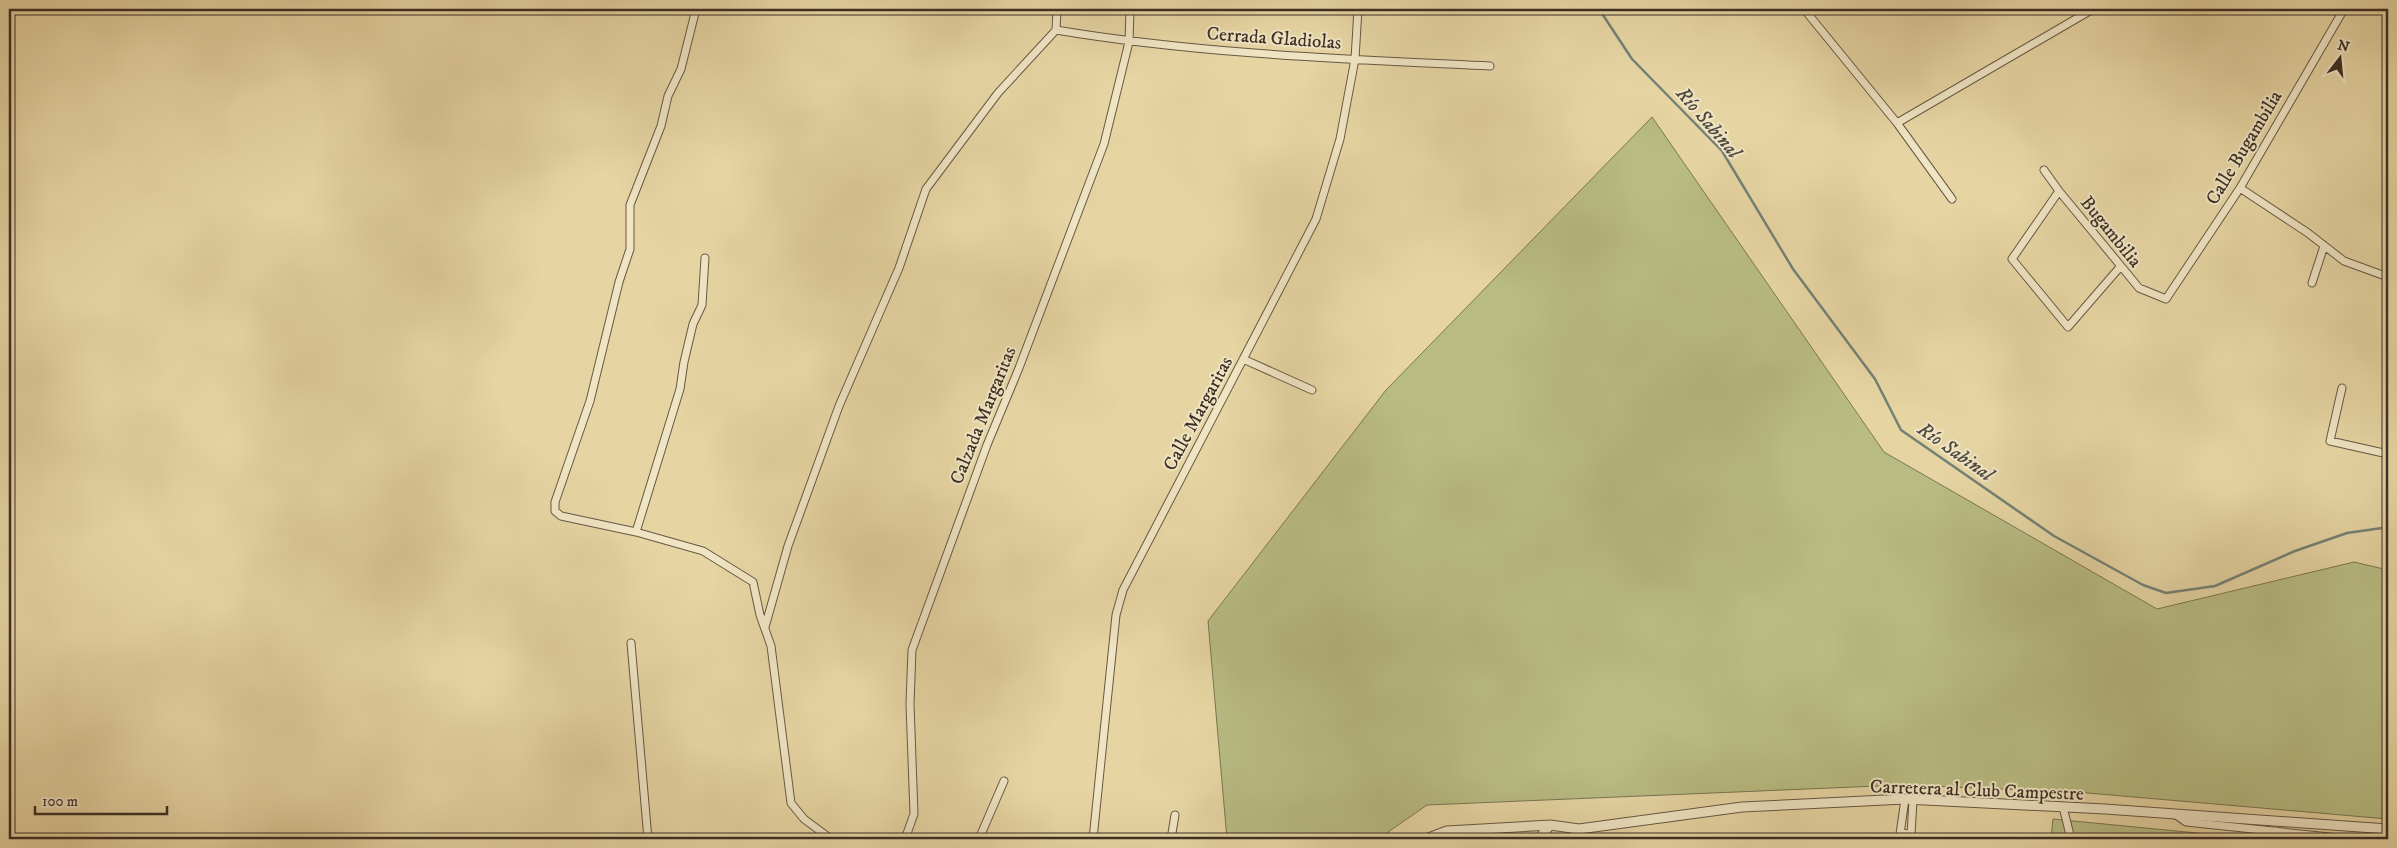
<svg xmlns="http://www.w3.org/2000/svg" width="2397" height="848" font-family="'IM FELL DW Pica',serif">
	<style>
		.green { fill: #b8bc83; stroke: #7a7654 }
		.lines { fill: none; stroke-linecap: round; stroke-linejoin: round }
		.stream { stroke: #738177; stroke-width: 2.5 }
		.minor-casing { stroke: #675844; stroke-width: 9 }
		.tertiary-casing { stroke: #675844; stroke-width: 11 }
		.minor { stroke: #efe4c3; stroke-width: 7 }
		.tertiary { stroke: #efe4c3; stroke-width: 9 }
		.labels { text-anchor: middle; stroke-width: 4; stroke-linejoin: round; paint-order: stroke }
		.street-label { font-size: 19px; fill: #3d2f25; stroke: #efe4c3 }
		.water-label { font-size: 20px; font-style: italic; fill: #4f4a40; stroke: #efe4c3 }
	</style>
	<rect width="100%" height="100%" fill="#e6d5a3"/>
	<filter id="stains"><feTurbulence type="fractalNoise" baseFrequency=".004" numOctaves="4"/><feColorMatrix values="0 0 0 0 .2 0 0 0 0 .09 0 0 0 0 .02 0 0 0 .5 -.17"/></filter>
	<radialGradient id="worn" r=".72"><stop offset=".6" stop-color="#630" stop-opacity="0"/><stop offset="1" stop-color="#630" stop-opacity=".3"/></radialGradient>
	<path class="green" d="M 1652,117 L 1884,452 L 2157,609 L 2354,562 L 2388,570 L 2388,819 L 2076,792 L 1902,785 L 1427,805 L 1378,839 L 1227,839 L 1208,621 L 1386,390 Z
		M 2053,819 L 2238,837 L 2238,839 L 2051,839 Z"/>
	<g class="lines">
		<path class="stream" d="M 1599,9 L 1632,59 L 1722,151 L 1793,269 L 1875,379 L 1901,430 L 2054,536 L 2143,585 L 2166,593 L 2215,586 L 2295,551 L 2347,533 L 2382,528 L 2388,530"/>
		<g class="minor-casing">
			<path id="minor" d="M 696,9 L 681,69 L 668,96 L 661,126 L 630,205 L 630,249 L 619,282 L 590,401 L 555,502 L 555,511 L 561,516 L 636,532 L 703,551 L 753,582 L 760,615 L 771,646 L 791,803 L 804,819 L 831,839
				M 1804,9 L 1897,123 L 1952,199
				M 1056,30 C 1199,54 1345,59 1490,66
				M 1897,123 L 2093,9
				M 2044,170 L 2059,191 L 2139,288 L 2166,299 L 2240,188 L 2344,9
				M 2240,188 L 2308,233 L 2344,261 L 2388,277
				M 2059,191 L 2012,259 L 2068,327 L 2120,267
				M 2312,283 L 2324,246
				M 1243,359 L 1312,390
				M 2342,388 L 2330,441 L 2388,454
				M 636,532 L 680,389 L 684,362 L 693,324 L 702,305 L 705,258
				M 765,627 L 788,546 L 839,406 L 899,268 L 926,189 L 998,93 L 1056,30 L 1057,9
				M 631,643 L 648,839
				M 2063,807 L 2071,839
				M 2176,815 L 2186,822 L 2349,839
				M 1900,834 L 1905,799
				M 1911,835 L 1913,800
				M 905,839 L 914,814 L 910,704 L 912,650 L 987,445 L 1019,368 L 1104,144 L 1129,42 L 1130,9
				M 979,839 L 1004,781
				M 1093,839 L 1116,615 L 1123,590 L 1316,219 L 1340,139 L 1355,59 L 1358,9
				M 1171,839 L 1175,815
				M 1895,839 L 1904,833 L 1911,835 L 1915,839
				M 2275,839 L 2276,831"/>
		</g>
		<g class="tertiary-casing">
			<path id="tertiary" d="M 1426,839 L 1447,831 L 1550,825 L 1579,829 L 1742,807 L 1905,799 L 2105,809 L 2388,829
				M 1542,839 L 1542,835 L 1550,825
				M 1573,839 L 1579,829"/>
		</g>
		<use href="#minor" class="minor"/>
		<use href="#tertiary" class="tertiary"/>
	</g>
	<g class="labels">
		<g class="street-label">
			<text transform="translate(1274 37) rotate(4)" y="7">Cerrada Gladiolas</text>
			<text transform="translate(2243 147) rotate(-59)" y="7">Calle Bugambilia</text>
			<text transform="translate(2112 231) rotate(51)" y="7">Bugambilia</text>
			<text transform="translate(1197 413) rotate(-62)" y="7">Calle Margaritas</text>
			<text transform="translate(982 415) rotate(-68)" y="7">Calzada Margaritas</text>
			<text transform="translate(1977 789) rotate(2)" y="7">Carretera al Club Campestre</text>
		</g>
		<g class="water-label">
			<text transform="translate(1709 122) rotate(49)" y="7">Río Sabinal</text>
			<text transform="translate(1956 451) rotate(35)" y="7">Río Sabinal</text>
		</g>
	</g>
	<rect width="2397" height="848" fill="none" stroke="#e6d5a3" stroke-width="30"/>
	<rect x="10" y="10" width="2377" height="828" fill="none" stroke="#3d2f25" stroke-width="2.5"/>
	<rect x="15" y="15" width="2367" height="818" fill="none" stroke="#3d2f25"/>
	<g transform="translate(2340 58) rotate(16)" stroke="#efe4c3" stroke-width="4" paint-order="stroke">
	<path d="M0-4L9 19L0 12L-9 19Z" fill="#3d2f25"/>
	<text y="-8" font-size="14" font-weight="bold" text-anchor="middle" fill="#3d2f25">N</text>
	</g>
	<path d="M35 806v8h132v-8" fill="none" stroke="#3d2f25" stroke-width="2.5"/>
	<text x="42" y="806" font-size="15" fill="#3d2f25" stroke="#efe4c3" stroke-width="4" paint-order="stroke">100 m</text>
	<rect width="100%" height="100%" filter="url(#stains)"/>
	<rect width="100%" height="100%" fill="url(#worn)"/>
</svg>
